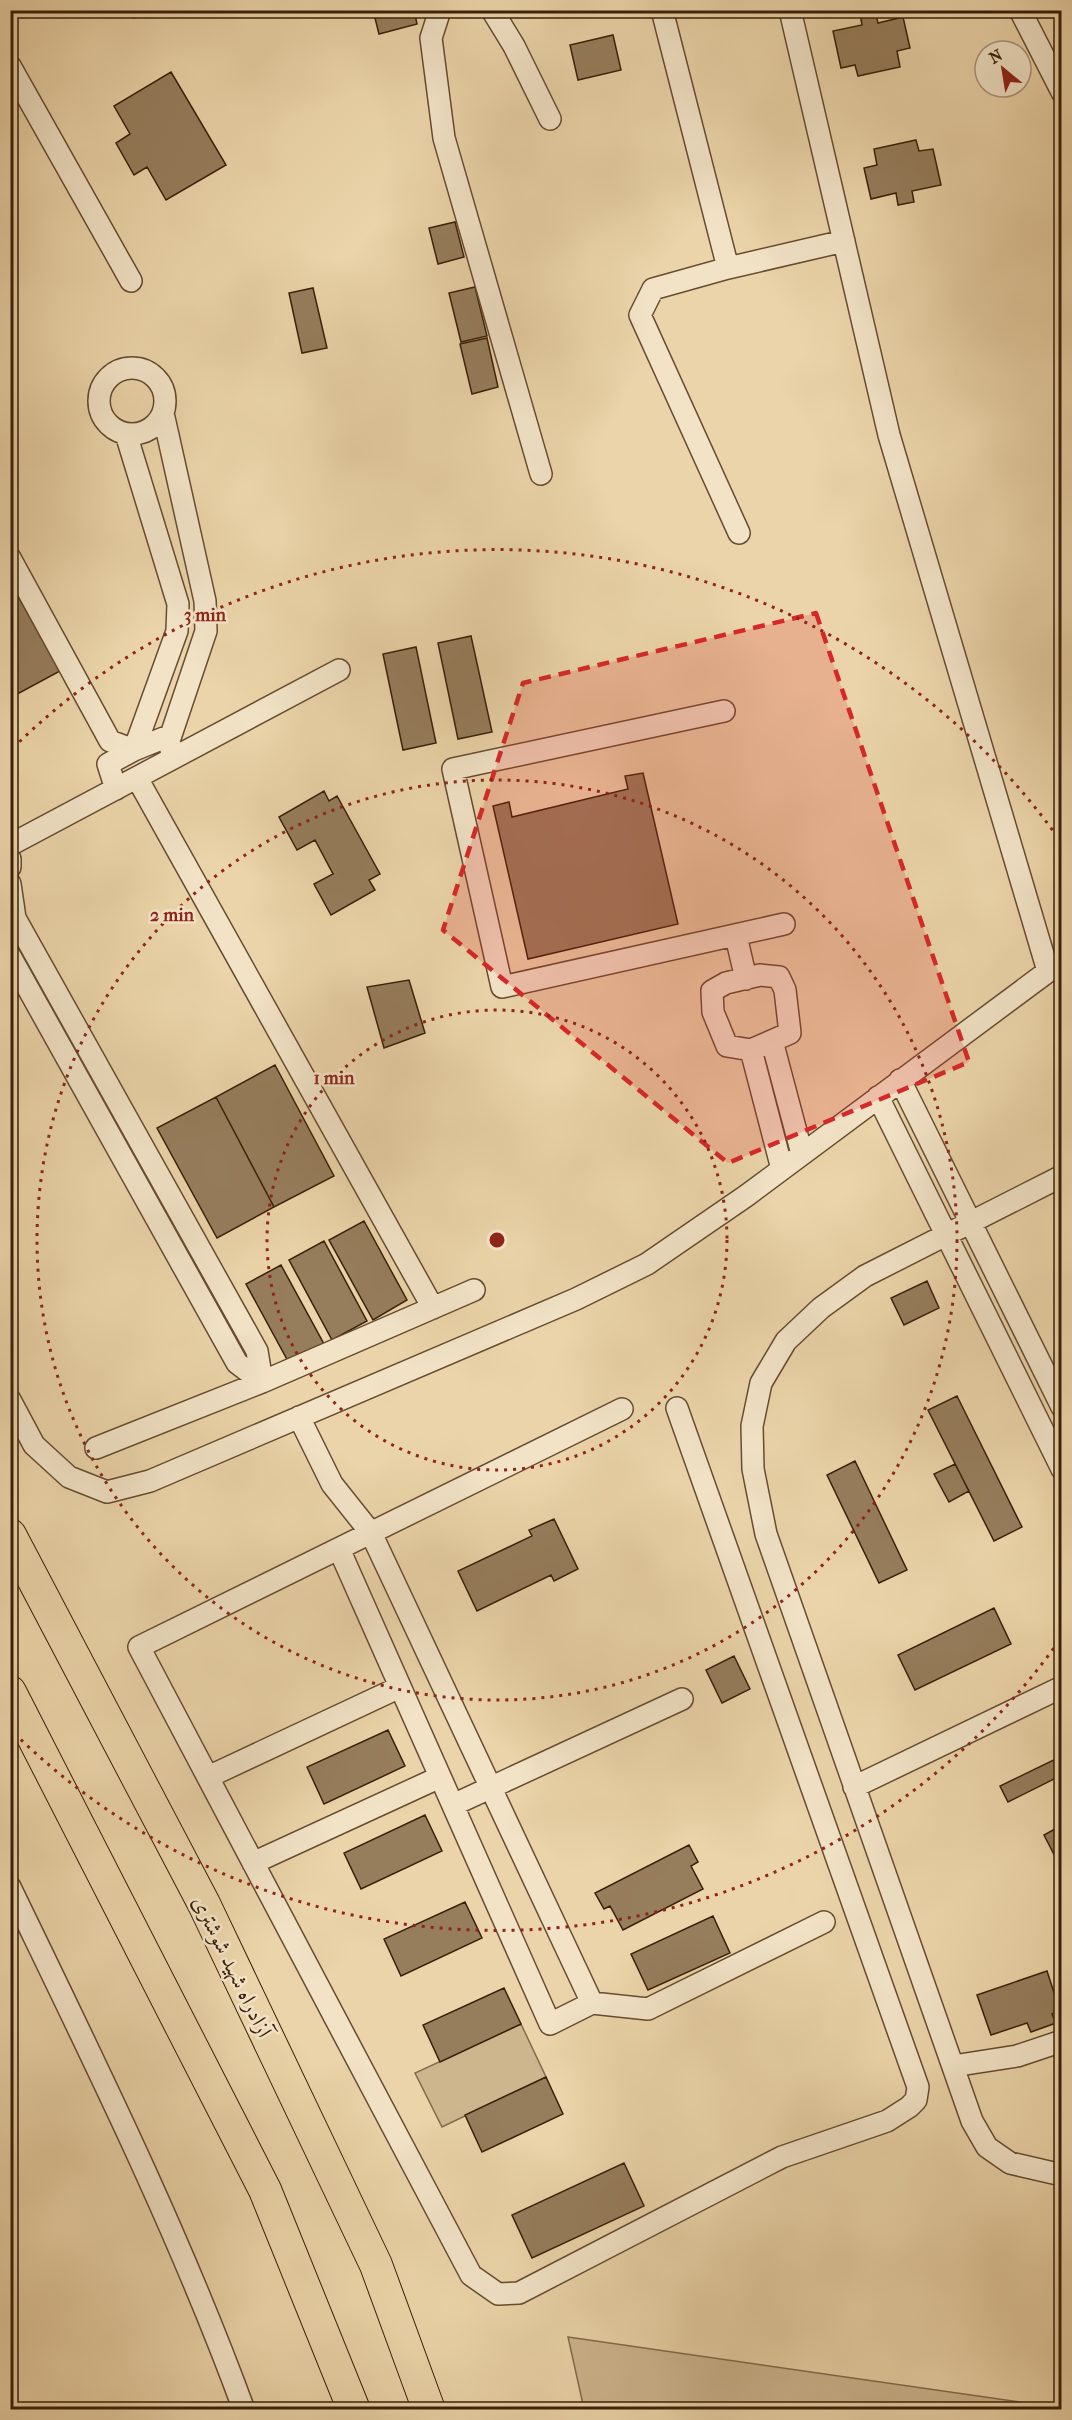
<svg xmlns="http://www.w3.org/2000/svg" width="1072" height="2420" font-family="'IM FELL French Canon',Amiri,serif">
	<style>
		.green { fill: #cdb58e; stroke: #836a4b; stroke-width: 1.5 }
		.building { fill: #967d5c; stroke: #391f08; stroke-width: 1.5 }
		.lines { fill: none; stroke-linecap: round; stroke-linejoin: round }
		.minor-casing { stroke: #664c30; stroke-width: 24 }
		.highway-casing { stroke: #391f08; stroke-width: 34 }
		.minor { stroke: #f2e3c7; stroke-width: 21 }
		.highway { stroke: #ebd4a9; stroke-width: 32 }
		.marked { fill: #d62828; fill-opacity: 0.2; stroke: #d62828; stroke-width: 4.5; stroke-dasharray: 12 8; stroke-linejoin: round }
		.ring { fill: none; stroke: #8f2418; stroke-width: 3; stroke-dasharray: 3 6 }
		.labels { text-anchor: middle; stroke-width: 5; stroke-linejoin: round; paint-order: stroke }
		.street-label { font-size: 22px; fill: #391f08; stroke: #f2e3c7 }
		.centre { fill: #8f2418; stroke: #f2e3c7; stroke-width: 3 }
		.ring-label { font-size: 18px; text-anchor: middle; font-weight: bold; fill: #8f2418; stroke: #f2e3c7; stroke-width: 5; stroke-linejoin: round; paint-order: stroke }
	</style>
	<rect width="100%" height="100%" fill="#ebd4a9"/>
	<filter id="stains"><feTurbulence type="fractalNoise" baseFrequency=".00333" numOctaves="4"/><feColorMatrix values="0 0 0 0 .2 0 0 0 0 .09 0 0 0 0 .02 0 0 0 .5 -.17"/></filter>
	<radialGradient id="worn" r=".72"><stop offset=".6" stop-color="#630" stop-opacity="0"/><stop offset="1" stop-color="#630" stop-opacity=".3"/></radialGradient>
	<path class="green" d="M 521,2024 L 546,2077 L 442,2127 L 415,2073 Z
		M 568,2337 L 1061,2408 L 1061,2409 L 584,2409 Z"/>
	<path class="building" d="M 129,10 L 146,10 L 134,18 Z
		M 373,10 L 414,10 L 417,24 L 379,34 Z
		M 875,11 L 878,23 L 903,17 L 910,48 L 897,51 L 900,67 L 858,76 L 855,65 L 841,68 L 833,31 L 862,25 L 860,14 Z
		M 613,35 L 621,70 L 578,80 L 570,45 Z
		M 171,72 L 226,165 L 166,200 L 147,167 L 134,175 L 116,143 L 130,134 L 114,106 Z
		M 916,140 L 919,151 L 933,149 L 941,185 L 912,191 L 914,202 L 898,205 L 896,193 L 871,199 L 864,168 L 877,165 L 874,149 Z
		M 455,222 L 464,257 L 438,264 L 429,228 Z
		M 475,287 L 487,336 L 461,342 L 449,293 Z
		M 313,288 L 327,348 L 302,353 L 289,293 Z
		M 487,338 L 498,387 L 472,394 L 460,344 Z
		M 10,582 L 60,671 L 10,698 Z
		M 471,636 L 492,732 L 458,739 L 438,643 Z
		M 416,647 L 436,743 L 403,750 L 383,654 Z
		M 643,773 L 678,924 L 528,959 L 493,806 L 509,802 L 512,817 L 628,789 L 625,776 Z
		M 324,791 L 329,801 L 337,796 L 380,874 L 369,880 L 375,890 L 331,915 L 314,884 L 333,874 L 315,840 L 297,850 L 279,817 Z
		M 409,980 L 425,1033 L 384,1048 L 367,987 Z
		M 275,1065 L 334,1176 L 274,1207 L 216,1097 Z
		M 216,1097 L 274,1207 L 217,1238 L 157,1128 Z
		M 364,1221 L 407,1300 L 373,1320 L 329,1240 Z
		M 324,1241 L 367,1321 L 332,1340 L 289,1260 Z
		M 281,1265 L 324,1344 L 289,1363 L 246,1284 Z
		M 927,1281 L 939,1308 L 904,1325 L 891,1298 Z
		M 957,1396 L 1022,1527 L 994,1541 L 928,1410 Z
		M 855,1461 L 907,1570 L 879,1583 L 827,1475 Z
		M 955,1464 L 969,1491 L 949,1502 L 934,1474 Z
		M 554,1519 L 578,1569 L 554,1581 L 551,1575 L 477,1611 L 458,1571 L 532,1536 L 529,1530 Z
		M 994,1608 L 1011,1644 L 915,1690 L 898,1655 Z
		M 734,1656 L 750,1689 L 722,1703 L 706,1670 Z
		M 388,1730 L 405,1766 L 324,1804 L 307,1767 Z
		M 1062,1756 L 1062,1775 L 1008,1802 L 1000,1786 Z
		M 425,1815 L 442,1851 L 361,1889 L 344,1853 Z
		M 1062,1825 L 1062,1870 L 1044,1835 Z
		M 689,1845 L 698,1862 L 691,1866 L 703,1889 L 623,1930 L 610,1906 L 604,1909 L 595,1893 Z
		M 465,1902 L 482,1938 L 401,1976 L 384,1939 Z
		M 713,1916 L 730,1953 L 648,1990 L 631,1954 Z
		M 1047,1971 L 1060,2011 L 1052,2014 L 1056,2023 L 1031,2032 L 1027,2023 L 991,2035 L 977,1995 Z
		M 504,1988 L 521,2024 L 440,2062 L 423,2025 Z
		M 546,2077 L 563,2114 L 482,2152 L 465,2115 Z
		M 624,2163 L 644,2206 L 532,2258 L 512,2215 Z"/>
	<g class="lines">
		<g class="minor-casing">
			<path id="minor" d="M 440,10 L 431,38 L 444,138 L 541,474
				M 492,10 L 514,46 L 550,119
				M 662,10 L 728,268
				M 790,10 L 889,435 L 1048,971
				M 1020,10 L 1062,92
				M 10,66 L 131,281
				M99 401a33 33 0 1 1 66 0a33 33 0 1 1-66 0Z
				M 163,413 L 205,601 L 206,631 L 169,741 L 173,758
				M 739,533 L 640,315 L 653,289 L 728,268 L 844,241
				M 10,558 L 110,741 L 134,750 L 171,735
				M 724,711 L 453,769 L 502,987 L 784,924
				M 137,778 L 433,1308
				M 116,789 L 108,764 L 134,750 L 177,631 L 178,604 L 126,434
				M 10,845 L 339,670
				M 10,859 L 10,867
				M 10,884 L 15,918 L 257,1351 L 262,1382
				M 736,936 L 746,979
				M 10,956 L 237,1363 L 262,1382
				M 760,975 L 779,977 L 785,990 L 790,1033 L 751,1050 L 727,1046 L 713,1012 L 712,991 L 726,983 Z
				M 772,1041 L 802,1154
				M 751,1050 L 782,1169
				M 900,1080 L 1062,1407
				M 878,1097 L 1062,1469
				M 1062,1176 L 865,1276 L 821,1308 L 786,1341 L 761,1383 L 752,1426 L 753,1469 L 766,1534 L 972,2121 L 987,2147 L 1010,2163 L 1062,2175
				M 10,1400 L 34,1445 L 69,1477 L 107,1492 L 150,1481 L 576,1299 L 647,1264 L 746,1196 L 1062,961
				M 622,1409 L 139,1647 L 471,2275 L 498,2294 L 519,2293 L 782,2157 L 887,2121 L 909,2107 L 916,2100 L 918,2087 L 677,1408
				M 299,1417 L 332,1484 L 371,1533 L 592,2003
				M 96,1448 L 262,1382 L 474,1290
				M 339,1549 L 550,2024 L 592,2003 L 648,2009 L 824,1922
				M 208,1777 L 400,1687
				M 854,1787 L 1062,1687
				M 453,1805 L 682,1699
				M 253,1863 L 440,1777
				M 10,1887 C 93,2059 178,2230 244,2410
				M 953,2066 L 1017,2056 L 1062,2041"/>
		</g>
		<g class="highway-casing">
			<path id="highway" d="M 10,1535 L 204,1904 L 376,2265 L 429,2410
				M 10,1692 L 265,2190 L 354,2410"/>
		</g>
		<use href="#minor" class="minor"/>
		<use href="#highway" class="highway"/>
	</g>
	<path class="marked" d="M 816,613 L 969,1062 L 728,1163 L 443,930 L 523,683 Z"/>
	<g class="ring">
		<circle cx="497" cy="1240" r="230"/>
		<circle cx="497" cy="1240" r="460"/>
		<path d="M1059 1641A690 690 0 0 1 13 1732M13 748A690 690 0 0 1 1059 839"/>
	</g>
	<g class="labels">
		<g class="street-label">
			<text transform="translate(233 1966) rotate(64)" y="8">آزادراه شهید شوشتری</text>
		</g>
	</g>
	<circle cx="497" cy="1240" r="9" class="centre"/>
	<g class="ring-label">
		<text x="205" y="621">3 min</text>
		<text x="172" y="921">2 min</text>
		<text x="334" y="1084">1 min</text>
	</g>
	<rect width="1072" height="2420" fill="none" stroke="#ebd4a9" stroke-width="36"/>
	<rect x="12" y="12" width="1048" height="2396" fill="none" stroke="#391f08" stroke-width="3"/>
	<rect x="18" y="18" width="1036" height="2384" fill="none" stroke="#391f08" stroke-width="1.5"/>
	<g transform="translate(1003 69) rotate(330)"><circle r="28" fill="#f2e3c7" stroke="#a8957b" stroke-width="1.5"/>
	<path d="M0-4.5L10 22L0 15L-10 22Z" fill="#8f2418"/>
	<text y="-9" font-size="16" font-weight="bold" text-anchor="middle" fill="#391f08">N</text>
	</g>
	<rect width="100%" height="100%" filter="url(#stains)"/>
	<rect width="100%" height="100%" fill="url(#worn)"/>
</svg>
